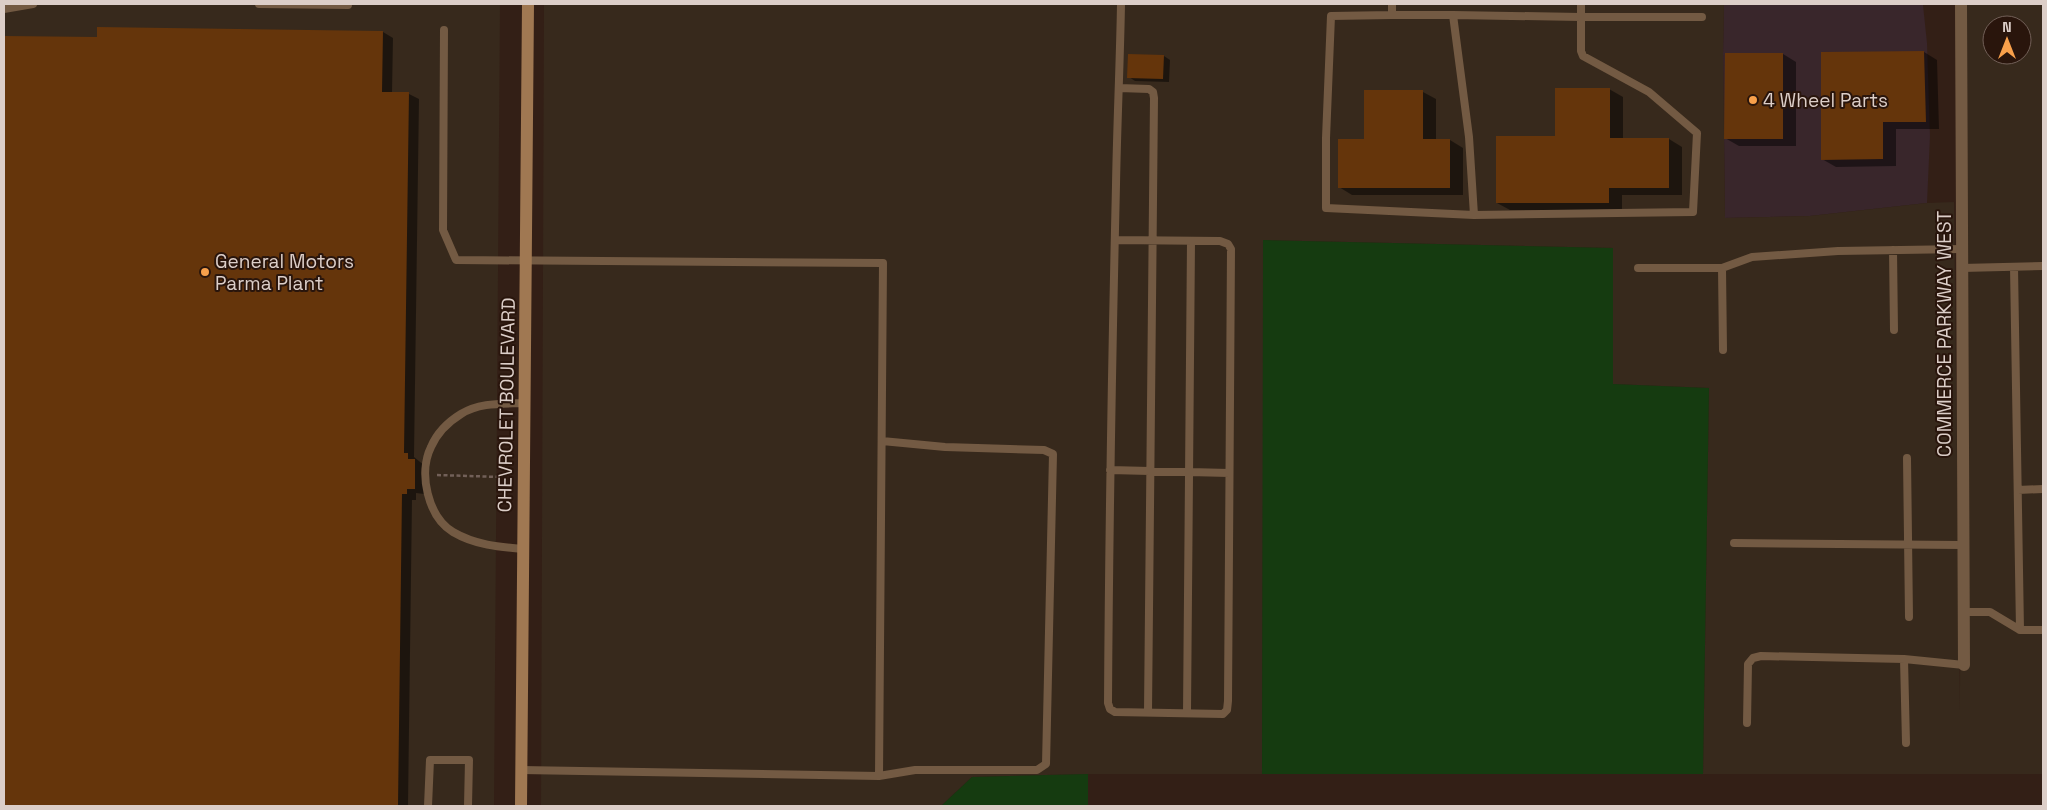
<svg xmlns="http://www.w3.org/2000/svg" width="2047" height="810" font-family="'Space Grotesk',sans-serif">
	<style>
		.commercial { fill: #39262b }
		.industrial { fill: #37291c; fill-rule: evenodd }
		.green { fill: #153b10 }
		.shadow { fill: #0007 }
		.building { fill: #65350b }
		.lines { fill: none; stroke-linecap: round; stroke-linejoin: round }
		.path { stroke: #726058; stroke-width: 2.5; stroke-dasharray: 4 2.5; stroke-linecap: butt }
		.lane { stroke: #735a43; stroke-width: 8 }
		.street { stroke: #735a43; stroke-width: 12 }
		.secondary { stroke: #a07852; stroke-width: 12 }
		.poi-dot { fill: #f8a04b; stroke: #29150c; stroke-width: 2 }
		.labels { text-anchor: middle; stroke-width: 4; stroke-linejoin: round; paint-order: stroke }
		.poi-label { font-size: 19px; fill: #dccec8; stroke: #29150c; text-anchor: start }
		.street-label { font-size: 19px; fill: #dccec8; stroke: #29150c }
	</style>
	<rect width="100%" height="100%" fill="#331f16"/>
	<path class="commercial" d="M 1724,4 L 1923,5 L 1927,43 L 1930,136 L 1927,203 L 1810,216 L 1725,218 L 1723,53 Z"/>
	<path class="industrial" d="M 4,4 L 500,4 L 494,806 L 4,806 Z
		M 544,4 L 1724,4 L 1723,53 L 1725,218 L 1810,216 L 1927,203 L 1954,202 L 1960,712 L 1961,4 L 2043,4 L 2043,774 L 1703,774 L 1709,388 L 1613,384 L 1613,248 L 1264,240 L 1262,774 L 1088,774 L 972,777 L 941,806 L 541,806 ZM 1992,25 L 2022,25 L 2022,55 L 1992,55 Z"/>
	<path class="green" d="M 1263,240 L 1613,248 L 1613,384 L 1709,388 L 1703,774 L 1262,774 Z
		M 1088,774 L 1088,806 L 941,806 L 972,777 Z"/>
	<path class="shadow" d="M 383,32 L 393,38 L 392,93 L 409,94 L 419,99 L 414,457 L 425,466 L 424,494 L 416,493 L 416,500 L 412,500 L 408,806 L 4,806 L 4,37 L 98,38 Z
		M 1924,52 L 1937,60 L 1939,129 L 1896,129 L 1896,166 L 1836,167 L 1822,159 Z
		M 1783,54 L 1796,62 L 1796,146 L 1739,146 L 1725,138 Z
		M 1164,56 L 1170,60 L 1169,82 L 1135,81 L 1129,77 Z
		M 1609,89 L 1623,97 L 1623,139 L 1669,139 L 1682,147 L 1682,195 L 1622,195 L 1622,210 L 1510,210 L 1497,203 L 1556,137 Z
		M 1423,92 L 1436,99 L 1436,140 L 1450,140 L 1463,148 L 1463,195 L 1352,195 L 1339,187 L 1365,141 Z"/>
	<path class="building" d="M 97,27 L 383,31 L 382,92 L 409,92 L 404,453 L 408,453 L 408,459 L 415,459 L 415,489 L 407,489 L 407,494 L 402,494 L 398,806 L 4,806 L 4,36 L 97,37 Z
		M 1924,51 L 1926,122 L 1883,122 L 1883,159 L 1821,160 L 1821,52 Z
		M 1725,53 L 1783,53 L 1783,139 L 1724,139 Z
		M 1128,54 L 1164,55 L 1163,79 L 1127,78 Z
		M 1555,88 L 1610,88 L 1610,138 L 1669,138 L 1669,188 L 1609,188 L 1609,203 L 1496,203 L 1496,136 L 1555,136 Z
		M 1364,90 L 1423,90 L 1423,139 L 1450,139 L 1450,188 L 1338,188 L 1338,139 L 1364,139 Z"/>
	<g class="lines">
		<path class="path" d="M 437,475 L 500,477"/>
		<path class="lane" d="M 259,4 L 348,5
			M 4,9 L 33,4
			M 1392,15 L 1453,15 L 1469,137 L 1474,215 L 1326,208 L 1326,138 L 1331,16 Z
			M 1392,15 L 1392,4
			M 1453,15 L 1581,17 L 1581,4
			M 444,30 L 443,230 L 456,260 L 883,263 L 879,776 L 521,770
			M 1119,88 L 1149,89 L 1153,92 L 1154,98 L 1148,712
			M 1474,215 L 1693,212 L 1697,133 L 1649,92 L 1583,56 L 1581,51 L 1581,17 L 1702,17
			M 1115,240 L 1220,241 L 1228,244 L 1231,249 L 1228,701 L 1227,710 L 1223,714 L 1115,712 L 1110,709 L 1108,703 C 1109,530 1112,358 1116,185 C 1117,125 1120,64 1121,4
			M 1893,250 L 1894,330
			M 2014,267 L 2020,630
			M 1638,268 L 1722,268 L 1752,257 L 1838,251 L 1962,249
			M 1722,268 L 1723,350
			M 1962,268 L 2043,266
			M 1907,458 L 1909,617
			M 1110,470 L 1229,473
			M 2018,490 L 2043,489
			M 1734,543 L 1963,545
			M 523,549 C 499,547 475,545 453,532 C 428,517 418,473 431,447 C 437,433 448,422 461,414 C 480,402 503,404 524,403
			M 1964,612 L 1990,612 L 2020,630 L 2043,630
			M 1904,659 L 1906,743
			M 1187,713 L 1191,241
			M 1747,723 L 1748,664 L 1753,658 L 1761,656 L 1904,659 L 1964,665
			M 879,776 L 915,770 L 1037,770 L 1046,764 L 1053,454 L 1044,450 L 945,447 L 882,441
			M 428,806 L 430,760 L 469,760 L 468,806"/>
		<path class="street" d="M 1961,4 L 1964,665"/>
		<path class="secondary" d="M 521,806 L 528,4"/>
	</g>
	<g class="poi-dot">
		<circle cx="1753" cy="100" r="5"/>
		<circle cx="205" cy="272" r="5"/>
	</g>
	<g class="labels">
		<g class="poi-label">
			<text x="1763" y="107">4 Wheel Parts</text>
			<text x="215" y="268">General Motors<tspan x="215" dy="22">Parma Plant</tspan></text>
		</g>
		<g class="street-label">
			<text transform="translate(1944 334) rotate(-90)" y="7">COMMERCE PARKWAY WEST</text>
			<text transform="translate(506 405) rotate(-89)" y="7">CHEVROLET BOULEVARD</text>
		</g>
	</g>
	<rect width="2047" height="810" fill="none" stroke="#dccec8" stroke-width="10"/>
	<g transform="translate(2007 40)"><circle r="24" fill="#29150c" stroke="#715f57"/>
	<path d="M0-4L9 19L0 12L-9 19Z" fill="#f8a04b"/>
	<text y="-8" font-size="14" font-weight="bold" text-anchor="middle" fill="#dccec8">N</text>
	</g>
</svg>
